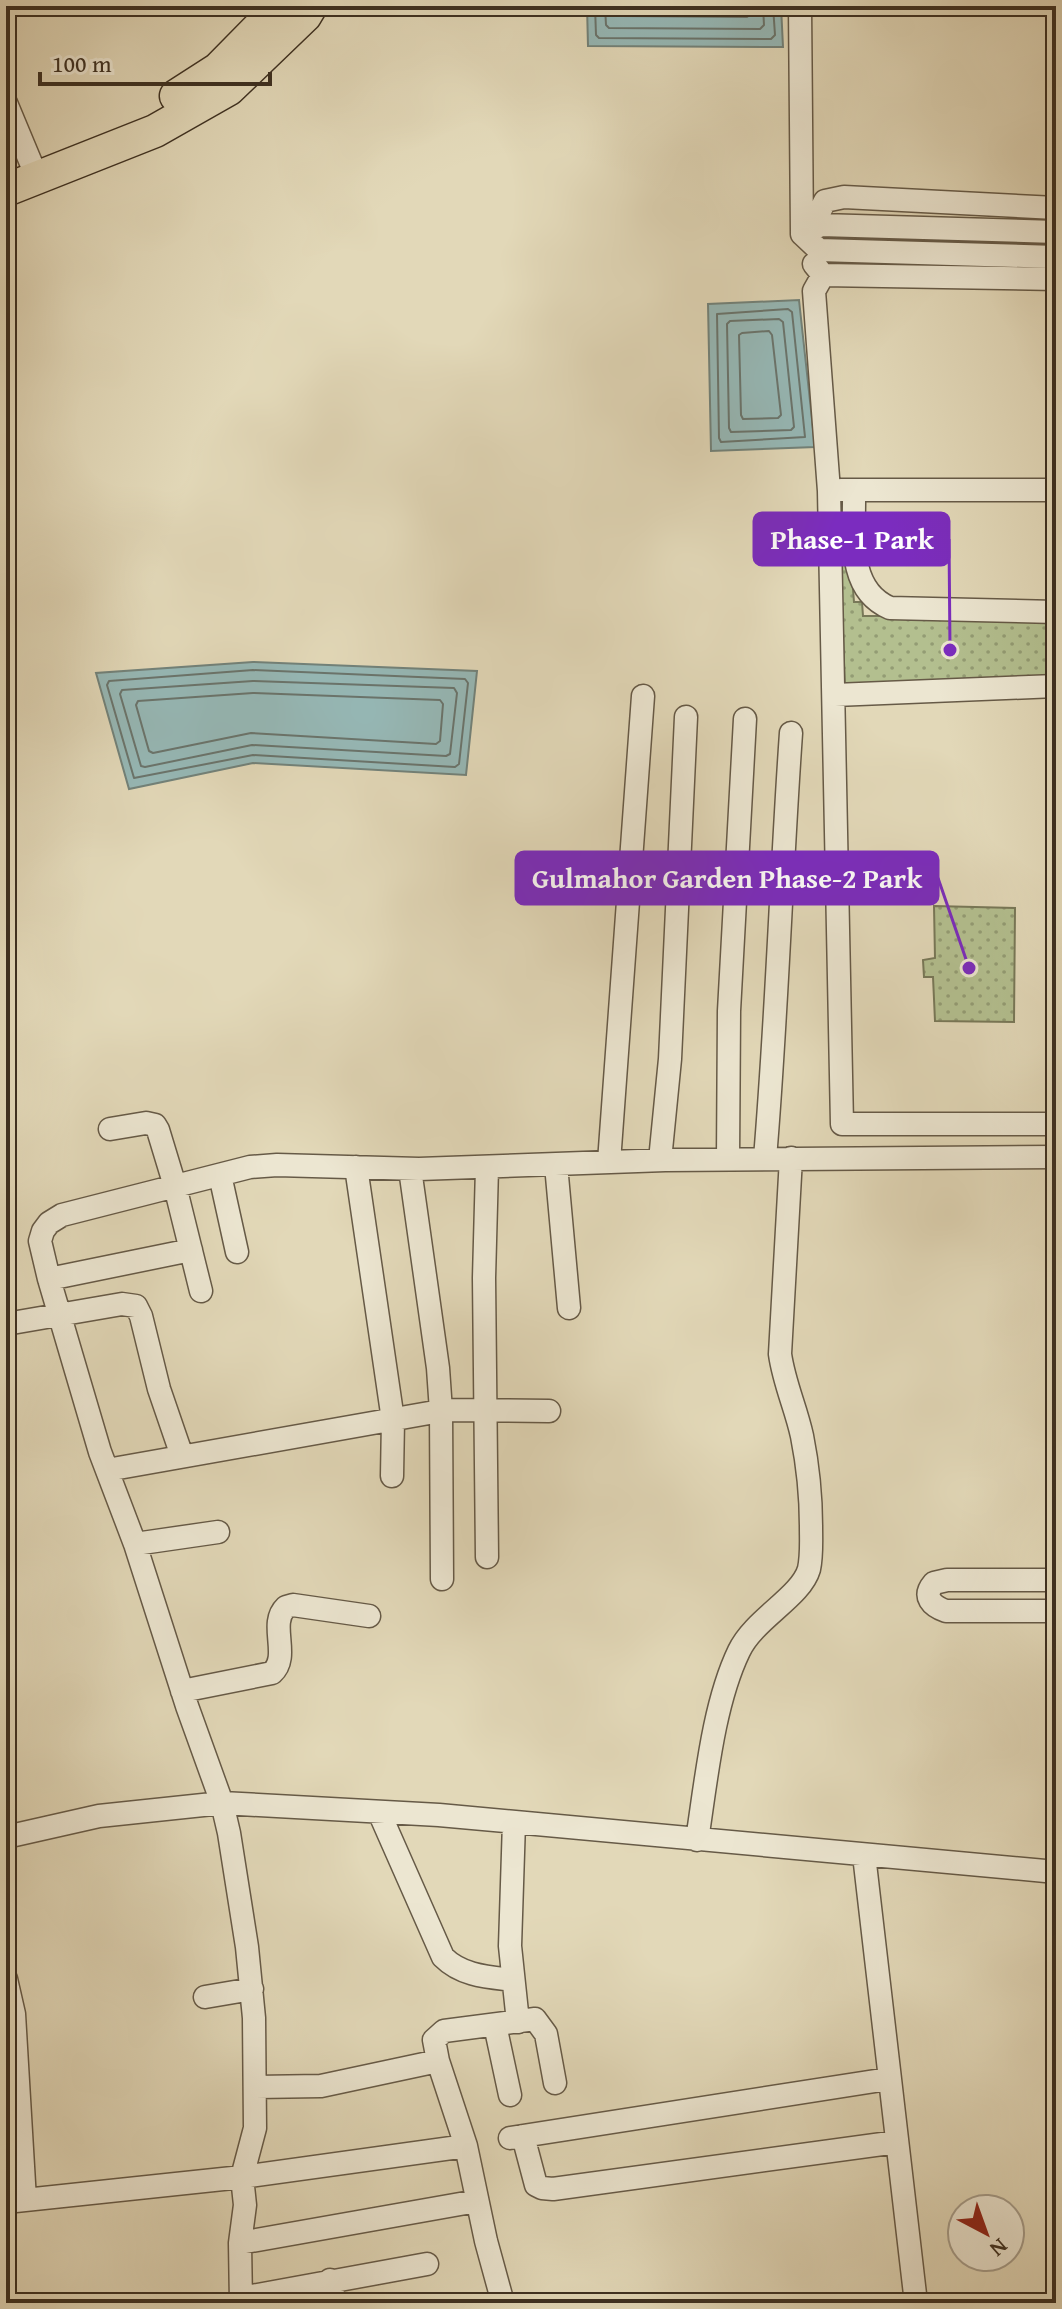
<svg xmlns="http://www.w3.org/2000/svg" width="1062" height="2309" font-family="'Gentium Book Plus',serif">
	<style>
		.grass { fill: url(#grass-dots); stroke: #787858; stroke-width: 2 }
		.water { fill: #96b8b6; stroke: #72827a; stroke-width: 2 }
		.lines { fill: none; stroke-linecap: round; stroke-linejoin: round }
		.shore { stroke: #6a746c; stroke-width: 2 }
		.minor-casing { stroke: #665a47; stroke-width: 25 }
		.highway-casing { stroke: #3d3021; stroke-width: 35 }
		.minor { stroke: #ece6d1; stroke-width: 22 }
		.highway { stroke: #e2d8b8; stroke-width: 32 }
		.leader { fill: none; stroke: #7b2cbf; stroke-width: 3 }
		.callout-dot { fill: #7b2cbf; stroke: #ece6d1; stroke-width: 3 }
		.callout { fill: #7b2cbf; stroke: #7b2cbf; stroke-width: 3 }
		.callout-label { font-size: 28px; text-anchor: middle; font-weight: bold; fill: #fff }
	</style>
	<defs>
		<pattern id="grass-dots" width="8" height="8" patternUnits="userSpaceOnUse" patternTransform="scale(2)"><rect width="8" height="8" fill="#b3bf8f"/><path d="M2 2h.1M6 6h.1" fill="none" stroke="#939c74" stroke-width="1.8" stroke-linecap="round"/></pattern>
	</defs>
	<rect width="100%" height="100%" fill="#e2d8b8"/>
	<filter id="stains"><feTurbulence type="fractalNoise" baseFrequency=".0025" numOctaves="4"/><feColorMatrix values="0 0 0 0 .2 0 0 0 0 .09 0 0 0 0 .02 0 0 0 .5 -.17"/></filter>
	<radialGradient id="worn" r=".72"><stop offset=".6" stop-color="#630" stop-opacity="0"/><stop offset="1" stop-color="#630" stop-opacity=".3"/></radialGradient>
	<path class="grass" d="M 840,550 L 850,551 L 854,602 L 862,602 L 863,616 L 1056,616 L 1056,683 L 845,691 Z
		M 934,906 L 1015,908 L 1014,1022 L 935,1021 L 933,977 L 924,977 L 923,960 L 935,958 Z"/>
	<path class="water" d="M 587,6 L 781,6 L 783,47 L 588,46 Z
		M 799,300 L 815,447 L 711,451 L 708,304 Z
		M 253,662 L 477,671 L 466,775 L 253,763 L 129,789 L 96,673 Z"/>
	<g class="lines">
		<path class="shore" d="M 595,6 L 596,35 L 599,38 L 771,39 L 775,35 L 773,6
			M 605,6 L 606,25 L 609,28 L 760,29 L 764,25 L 763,6
			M 617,6 L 618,14 L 621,16 L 747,17 L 751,14 L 751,6
			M 788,309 L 792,312 L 805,437 L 721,442 L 719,438 L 717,314 Z
			M 779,319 L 783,322 L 794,427 L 791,430 L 731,432 L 729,428 L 727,324 L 730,321 Z
			M 769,331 L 772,335 L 781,415 L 778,418 L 743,419 L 741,415 L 739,335 L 742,333 Z
			M 253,670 L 465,679 L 468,683 L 459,764 L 455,767 L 253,755 L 134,778 L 107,685 L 109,681 Z
			M 253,681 L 454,688 L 457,693 L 450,754 L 446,756 L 252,745 L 145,767 L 141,766 L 120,694 L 122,690 Z
			M 253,693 L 440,700 L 443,704 L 440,741 L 436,744 L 251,733 L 153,753 L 149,751 L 136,705 L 138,701 Z"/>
		<g class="minor-casing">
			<path id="minor" d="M 800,6 L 802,234
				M 6,103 L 31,163
				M 811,229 L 825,201 L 844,197 L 1056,208
				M 1056,232 L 821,225 L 802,234 L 819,250 L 1056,257
				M 814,264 L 823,275 L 1056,279
				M 823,275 L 814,291 L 829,491 L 842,1124 L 1056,1124
				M 841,490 L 1056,490
				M 854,490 C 855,531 845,589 890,608 L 1056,612
				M 835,695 L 1056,686
				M 110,1129 L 146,1123 L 155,1125 L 158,1130 L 175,1186 L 201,1291
				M 765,1158 C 777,1017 781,875 791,733
				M 728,1159 L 729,1011 L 745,719
				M 660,1160 L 670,1059 L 686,717
				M 609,1162 L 643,696
				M 556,1165 L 569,1308
				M 356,1167 L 393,1420 L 392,1476
				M 487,1168 L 484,1278 L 487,1557
				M 410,1169 L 438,1368 L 441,1411 L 442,1579
				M 220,1175 L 237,1252
				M 49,1279 L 191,1250
				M 6,1324 L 122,1304 L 136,1306 L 141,1316 L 159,1389 L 182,1456
				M 107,1470 L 446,1410 L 549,1411
				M 135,1544 L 218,1532
				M 1056,1580 L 947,1580 L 934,1583 C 922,1597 932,1606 946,1611 L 1056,1611
				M 182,1691 L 272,1673 C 291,1656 268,1624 286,1607 L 293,1605 L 369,1616
				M 379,1812 L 443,1957 C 462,1976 488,1977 513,1980
				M 514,1822 L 510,1946 L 518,2022
				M 6,1837 L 99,1816 L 222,1803 L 439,1815 L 1056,1872
				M 697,1840 C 706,1782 713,1705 739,1651 C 754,1619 801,1597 809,1569 C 812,1555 811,1541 811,1527 C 811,1496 808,1466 802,1436 C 796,1408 784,1383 780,1354 L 791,1158
				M 864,1855 L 916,2303
				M 6,1979 L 14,2014 L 25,2200
				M 205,1997 L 252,1989
				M 495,2025 L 510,2095
				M 256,2087 L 321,2086 L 438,2061
				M 523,2136 L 536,2185 L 542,2188 L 553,2189 L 897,2142
				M 510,2138 L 888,2079
				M 6,2202 L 242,2177 L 466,2146
				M 240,2243 L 477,2201
				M 330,2280 L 335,2303
				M 241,2298 L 427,2264
				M 241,2303 L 240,2243 L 245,2205 L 242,2177 L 255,2128 L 254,2018 L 247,1947 L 229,1833 L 222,1803 L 187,1706 L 135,1544 L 100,1452 L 49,1279 L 40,1241 L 43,1231 L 49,1223 L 62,1215 L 250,1167 L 277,1165 L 419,1169 L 665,1160 L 1056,1157
				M 503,2303 L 486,2241 L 466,2146 L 438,2061 L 434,2040 L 444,2031 L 535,2019 L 546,2034 L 555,2083"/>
		</g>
		<g class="highway-casing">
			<path id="highway" d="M 176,96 L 218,69 L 280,6
				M 6,190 L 155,131 L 229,89 L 305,16 L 311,6"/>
		</g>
		<use href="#minor" class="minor"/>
		<use href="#highway" class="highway"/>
	</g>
	<path class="leader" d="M950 650L949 539M969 968L938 878"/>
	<g class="callout-dot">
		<circle cx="950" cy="650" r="8"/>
		<circle cx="969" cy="968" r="8"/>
	</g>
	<g class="callout">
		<rect x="754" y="513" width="195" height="52" rx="8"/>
		<rect x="516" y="852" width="422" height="52" rx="8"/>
	</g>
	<g class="callout-label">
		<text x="852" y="549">Phase-1 Park</text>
		<text x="727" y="888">Gulmahor Garden Phase-2 Park</text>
	</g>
	<rect width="1062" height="2309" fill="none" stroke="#e2d8b8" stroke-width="32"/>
	<rect x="8" y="8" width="1046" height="2293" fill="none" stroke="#3d3021" stroke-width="4"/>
	<rect x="16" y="16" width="1030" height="2277" fill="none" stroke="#3d3021" stroke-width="2"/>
	<g transform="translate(986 2233) rotate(139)"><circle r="38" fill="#ece6d1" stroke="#a69d8b" stroke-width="2"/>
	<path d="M0-6L14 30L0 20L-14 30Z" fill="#8f2418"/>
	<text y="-12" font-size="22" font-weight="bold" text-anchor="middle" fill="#3d3021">N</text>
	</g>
	<path d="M40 72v12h230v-12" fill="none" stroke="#3d3021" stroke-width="4"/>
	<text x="52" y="72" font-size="24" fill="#3d3021" stroke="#ece6d1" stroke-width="6" paint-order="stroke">100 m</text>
	<rect width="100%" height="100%" filter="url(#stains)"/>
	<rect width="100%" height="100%" fill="url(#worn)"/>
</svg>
